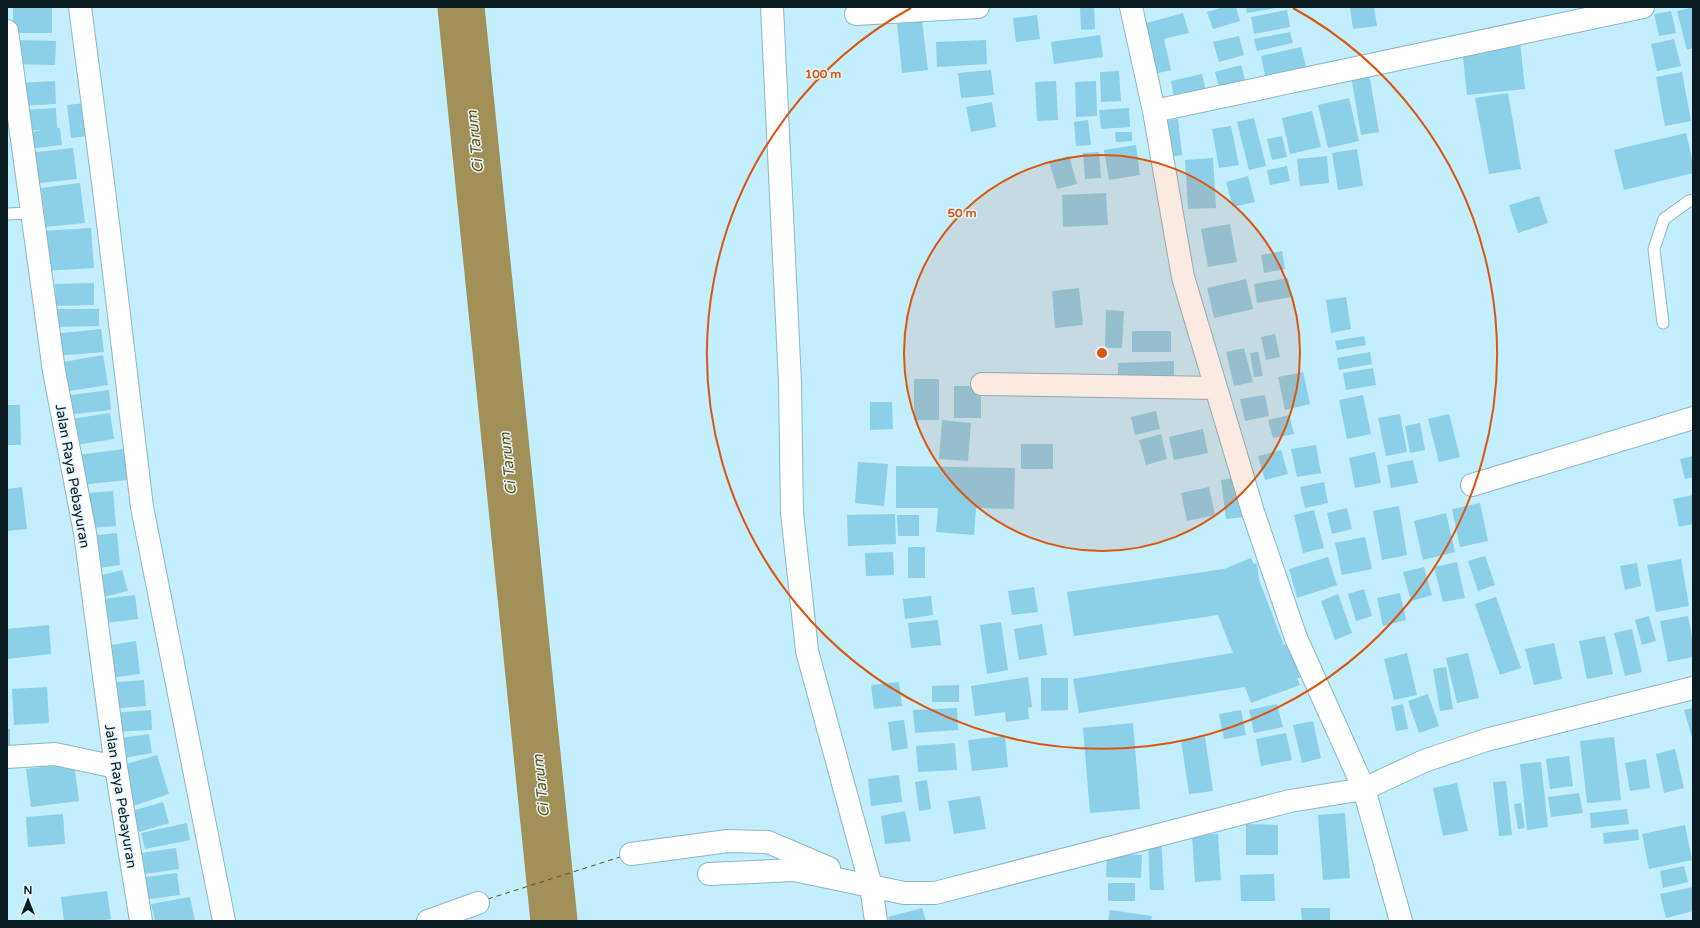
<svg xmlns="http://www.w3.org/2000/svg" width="1700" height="928" font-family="'Varela Round',sans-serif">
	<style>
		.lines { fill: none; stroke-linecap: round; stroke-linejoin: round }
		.river { stroke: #a29059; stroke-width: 47 }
		.ferry { stroke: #634f09; stroke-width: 1; stroke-dasharray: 5 4; stroke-linecap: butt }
		.building { fill: #8bcfe8 }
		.service-casing { stroke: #8cb6c5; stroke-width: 13 }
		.minor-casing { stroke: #8cb6c5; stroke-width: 24 }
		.secondary-casing { stroke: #8cb6c5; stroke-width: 24 }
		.service { stroke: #fff; stroke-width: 11 }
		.minor { stroke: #fff; stroke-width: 22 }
		.secondary { stroke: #fff; stroke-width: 22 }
		.ring { fill: none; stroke: #dd560d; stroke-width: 2 }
		.labels { text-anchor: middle; stroke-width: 3; stroke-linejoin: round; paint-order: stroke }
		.street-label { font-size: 14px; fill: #0a1b21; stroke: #e5f6fc }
		.water-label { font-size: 15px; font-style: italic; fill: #634f09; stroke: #e5f6fc }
		.centre { fill: #dd560d; stroke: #e5f6fc; stroke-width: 2 }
		.ring-label { font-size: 12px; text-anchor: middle; font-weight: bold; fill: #dd560d; stroke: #e5f6fc; stroke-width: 3; stroke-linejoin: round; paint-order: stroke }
	</style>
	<rect width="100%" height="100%" fill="#c2eefe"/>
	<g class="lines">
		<path class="river" d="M 461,7 L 554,921"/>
		<path class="ferry" d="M 488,899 L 620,857"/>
	</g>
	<path class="building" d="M 13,7 L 52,7 L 52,33 L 13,33 Z
		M 1080,7 L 1094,7 L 1095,29 L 1081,30 Z
		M 1224,7 L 1236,7 L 1240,21 L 1213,29 L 1207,12 Z
		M 1246,7 L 1276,7 L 1276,8 L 1247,13 Z
		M 1350,7 L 1374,7 L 1377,26 L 1353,29 Z
		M 1693,7 L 1693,48 L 1687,50 L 1677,11 Z
		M 1287,10 L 1290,27 L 1254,34 L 1251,17 Z
		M 1671,11 L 1676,33 L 1659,36 L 1654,14 Z
		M 1183,13 L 1189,33 L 1164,39 L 1171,70 L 1154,74 L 1143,24 Z
		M 1037,15 L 1040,39 L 1016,42 L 1013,18 Z
		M 922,21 L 928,70 L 902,73 L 897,24 Z
		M 1290,32 L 1293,43 L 1257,51 L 1254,39 Z
		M 1100,35 L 1103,57 L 1054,64 L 1051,42 Z
		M 1239,36 L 1244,55 L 1219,62 L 1213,42 Z
		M 1674,39 L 1681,66 L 1657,71 L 1651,44 Z
		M 13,40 L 56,41 L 55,65 L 12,64 Z
		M 986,40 L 987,64 L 937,67 L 936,42 Z
		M 1520,42 L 1525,89 L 1467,95 L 1462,48 Z
		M 1301,47 L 1308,74 L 1267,84 L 1261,56 Z
		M 1241,65 L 1247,87 L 1221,94 L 1215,72 Z
		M 991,70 L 994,95 L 961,98 L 958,73 Z
		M 1119,71 L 1121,101 L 1101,102 L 1100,72 Z
		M 1682,72 L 1691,121 L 1665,126 L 1656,77 Z
		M 1369,73 L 1379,132 L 1361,135 L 1351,76 Z
		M 1202,74 L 1207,96 L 1175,103 L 1171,81 Z
		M 55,81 L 56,104 L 20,106 L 18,83 Z
		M 1056,81 L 1058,120 L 1037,121 L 1035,82 Z
		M 1096,81 L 1097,116 L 1076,117 L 1075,82 Z
		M 1508,93 L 1521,169 L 1489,174 L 1475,98 Z
		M 1349,98 L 1359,141 L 1328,148 L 1318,105 Z
		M 992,102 L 996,127 L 971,132 L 966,107 Z
		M 84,103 L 87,136 L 71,138 L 67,105 Z
		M 56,108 L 57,128 L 60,128 L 62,145 L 35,148 L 32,132 L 42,130 L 25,131 L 24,110 Z
		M 1129,108 L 1130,127 L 1101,129 L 1099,110 Z
		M 1312,111 L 1321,147 L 1290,154 L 1282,118 Z
		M 1254,118 L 1266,166 L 1249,170 L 1237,122 Z
		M 1178,119 L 1182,155 L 1170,157 L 1165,121 Z
		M 1088,120 L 1091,145 L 1076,146 L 1074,122 Z
		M 1231,126 L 1239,165 L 1219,168 L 1212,129 Z
		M 1115,132 L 1132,132 L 1132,141 L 1116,142 Z
		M 1686,133 L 1693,163 L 1693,173 L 1624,190 L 1614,150 Z
		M 1282,136 L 1287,157 L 1272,160 L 1267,139 Z
		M 1136,145 L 1140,175 L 1109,180 L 1104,150 Z
		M 73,148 L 77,179 L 31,184 L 28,153 Z
		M 1357,149 L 1363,186 L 1338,190 L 1332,153 Z
		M 1099,152 L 1101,178 L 1085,179 L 1083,153 Z
		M 1069,156 L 1077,184 L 1057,189 L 1049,161 Z
		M 1327,156 L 1329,183 L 1300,186 L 1297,159 Z
		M 1213,158 L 1216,208 L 1188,209 L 1185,160 Z
		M 1287,166 L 1290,181 L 1270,185 L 1267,170 Z
		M 1248,176 L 1255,202 L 1233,207 L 1226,182 Z
		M 80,183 L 85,223 L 46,227 L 41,188 Z
		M 1106,193 L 1108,225 L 1063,227 L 1062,195 Z
		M 1539,196 L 1548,223 L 1518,233 L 1509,205 Z
		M 1230,224 L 1237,262 L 1208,267 L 1201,229 Z
		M 91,228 L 94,268 L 44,271 L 41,231 Z
		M 1282,251 L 1285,269 L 1264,273 L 1261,255 Z
		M 1288,278 L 1292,297 L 1257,303 L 1254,284 Z
		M 1246,279 L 1253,309 L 1214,318 L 1207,288 Z
		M 94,283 L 94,305 L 56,306 L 55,284 Z
		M 1079,288 L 1083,325 L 1055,328 L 1052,291 Z
		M 1346,297 L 1351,329 L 1331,333 L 1326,300 Z
		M 55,309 L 99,309 L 99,326 L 56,327 Z
		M 1106,310 L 1124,311 L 1122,348 L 1105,348 Z
		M 101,329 L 104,352 L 56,356 L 53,334 Z
		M 1132,331 L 1171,331 L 1171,352 L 1132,352 Z
		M 1275,334 L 1280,357 L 1266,360 L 1261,337 Z
		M 1364,336 L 1366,345 L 1337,350 L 1335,341 Z
		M 1244,348 L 1253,382 L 1234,386 L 1226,352 Z
		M 1258,352 L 1263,376 L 1254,377 L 1250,353 Z
		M 1370,352 L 1372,364 L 1339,370 L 1337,358 Z
		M 103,355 L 108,385 L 63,392 L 58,363 Z
		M 1174,361 L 1174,376 L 1118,378 L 1118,363 Z
		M 1373,368 L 1376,385 L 1346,390 L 1343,373 Z
		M 1303,372 L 1310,404 L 1285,410 L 1278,377 Z
		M 914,379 L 939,379 L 939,420 L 914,420 Z
		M 954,386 L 981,386 L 981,418 L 954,418 Z
		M 109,390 L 111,410 L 65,415 L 63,396 Z
		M 1265,395 L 1269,416 L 1245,421 L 1240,399 Z
		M 1363,395 L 1371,434 L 1347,439 L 1339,400 Z
		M 870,402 L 892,402 L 893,429 L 870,430 Z
		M 7,405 L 20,405 L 21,445 L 7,445 Z
		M 1156,411 L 1160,429 L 1135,435 L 1131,417 Z
		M 110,413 L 114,439 L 69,446 L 65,420 Z
		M 1400,414 L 1407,452 L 1386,456 L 1378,418 Z
		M 1449,414 L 1460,457 L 1439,462 L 1428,419 Z
		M 1289,415 L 1294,434 L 1273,438 L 1268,420 Z
		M 942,420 L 971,423 L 968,461 L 939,459 Z
		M 1420,423 L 1425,450 L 1410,453 L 1405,426 Z
		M 1203,429 L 1208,453 L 1174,460 L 1169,437 Z
		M 1161,434 L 1167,459 L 1146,465 L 1139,440 Z
		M 1021,444 L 1053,444 L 1053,469 L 1021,469 Z
		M 1316,445 L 1321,473 L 1297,477 L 1291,449 Z
		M 124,449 L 127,480 L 80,485 L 77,455 Z
		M 1281,450 L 1288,474 L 1265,480 L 1258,456 Z
		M 1375,452 L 1381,483 L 1355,488 L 1349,458 Z
		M 1693,456 L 1693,477 L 1685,479 L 1680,459 Z
		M 1413,460 L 1418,483 L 1391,488 L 1387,465 Z
		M 858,462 L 888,464 L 884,506 L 855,503 Z
		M 896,466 L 1015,468 L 1014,509 L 976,508 L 974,535 L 936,532 L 938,508 L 896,508 Z
		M 1240,477 L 1246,517 L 1226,519 L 1221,480 Z
		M 1324,482 L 1328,503 L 1305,508 L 1300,487 Z
		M 22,487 L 27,529 L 7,531 L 7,489 Z
		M 1209,487 L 1215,515 L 1187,521 L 1181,493 Z
		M 113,491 L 116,526 L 90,528 L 87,493 Z
		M 1693,495 L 1693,524 L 1679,527 L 1673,499 Z
		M 1480,503 L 1488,541 L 1460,547 L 1452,509 Z
		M 1399,506 L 1407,555 L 1382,560 L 1373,511 Z
		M 1347,508 L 1352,529 L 1332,534 L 1327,513 Z
		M 1314,510 L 1324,548 L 1303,553 L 1294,515 Z
		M 1446,513 L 1455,552 L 1423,560 L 1414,521 Z
		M 895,514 L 896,544 L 848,546 L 847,515 Z
		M 897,515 L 919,515 L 919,536 L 898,536 Z
		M 117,533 L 120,565 L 92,569 L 88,536 Z
		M 1365,537 L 1372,569 L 1342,575 L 1335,543 Z
		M 908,547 L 925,547 L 925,578 L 908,578 Z
		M 893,552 L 894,575 L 866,576 L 865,553 Z
		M 1485,556 L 1495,585 L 1478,591 L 1468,561 Z
		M 1328,557 L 1337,585 L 1297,598 L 1289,569 Z
		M 1251,558 L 1254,564 L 1257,563 L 1259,580 L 1284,645 L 1295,643 L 1300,678 L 1297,678 L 1300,685 L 1251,703 L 1245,687 L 1079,713 L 1073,679 L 1233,653 L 1218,615 L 1074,636 L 1067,592 L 1224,569 Z
		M 1681,559 L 1689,606 L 1656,612 L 1647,565 Z
		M 1457,562 L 1465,598 L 1443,602 L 1434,567 Z
		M 1637,563 L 1641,586 L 1625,590 L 1620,566 Z
		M 1424,567 L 1432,595 L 1411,601 L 1403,572 Z
		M 122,570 L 128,591 L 100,598 L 94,577 Z
		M 1034,587 L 1038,612 L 1012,615 L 1008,591 Z
		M 1364,589 L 1372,616 L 1356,621 L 1348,594 Z
		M 1400,593 L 1406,620 L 1383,626 L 1377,598 Z
		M 1338,594 L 1352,633 L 1335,640 L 1321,601 Z
		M 135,595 L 138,619 L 98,624 L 94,600 Z
		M 931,596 L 933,615 L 905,619 L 903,599 Z
		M 1496,597 L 1521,668 L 1500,675 L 1475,604 Z
		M 1649,616 L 1656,641 L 1642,645 L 1635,620 Z
		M 1688,616 L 1693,642 L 1693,657 L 1668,662 L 1660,621 Z
		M 938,620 L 941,645 L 911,648 L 908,623 Z
		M 1001,622 L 1008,670 L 987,674 L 980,625 Z
		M 1042,624 L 1047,655 L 1019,660 L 1014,629 Z
		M 49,625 L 51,654 L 7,659 L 7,629 Z
		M 1632,629 L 1642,672 L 1625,676 L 1614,633 Z
		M 1605,636 L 1613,674 L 1587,679 L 1579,641 Z
		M 136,641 L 140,674 L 110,678 L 105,646 Z
		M 1554,643 L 1562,679 L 1534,685 L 1525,649 Z
		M 1407,653 L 1417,695 L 1394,700 L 1384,659 Z
		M 1468,653 L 1479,698 L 1457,703 L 1446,658 Z
		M 1446,667 L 1453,709 L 1440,711 L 1433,669 Z
		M 1028,677 L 1032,707 L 1028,708 L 1029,719 L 1006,722 L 1005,712 L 975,716 L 971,686 Z
		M 1041,678 L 1068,678 L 1068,710 L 1041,711 Z
		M 144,680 L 146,706 L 109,709 L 107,683 Z
		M 899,682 L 902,706 L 874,709 L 871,685 Z
		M 959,685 L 959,702 L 932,702 L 932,686 Z
		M 47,687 L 49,723 L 14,725 L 12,689 Z
		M 1428,694 L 1439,726 L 1419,733 L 1408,701 Z
		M 1277,704 L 1283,727 L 1254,733 L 1249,710 Z
		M 1403,704 L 1408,729 L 1396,731 L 1391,707 Z
		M 957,708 L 958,730 L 915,733 L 913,710 Z
		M 1693,708 L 1693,741 L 1684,710 Z
		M 151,710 L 152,730 L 113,732 L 112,713 Z
		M 1241,710 L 1246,735 L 1224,739 L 1219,714 Z
		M 904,720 L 908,748 L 892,751 L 888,722 Z
		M 1313,721 L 1321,758 L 1302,763 L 1293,725 Z
		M 1133,723 L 1140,809 L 1090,813 L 1083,728 Z
		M 7,729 L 10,729 L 10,753 L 7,753 Z
		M 1286,733 L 1292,760 L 1261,766 L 1256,739 Z
		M 149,734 L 152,753 L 124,758 L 121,738 Z
		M 1005,736 L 1008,767 L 972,771 L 968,740 Z
		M 1205,737 L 1213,791 L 1189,794 L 1181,740 Z
		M 1614,737 L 1621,800 L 1587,803 L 1580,741 Z
		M 955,743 L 957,770 L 918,772 L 916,746 Z
		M 1675,749 L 1684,788 L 1664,793 L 1656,754 Z
		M 157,755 L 169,794 L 133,806 L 120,766 Z
		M 1569,756 L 1573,786 L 1550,789 L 1546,759 Z
		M 1646,759 L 1650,788 L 1630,791 L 1625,763 Z
		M 1541,762 L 1548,827 L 1527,830 L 1520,764 Z
		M 74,763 L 79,801 L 31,807 L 26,769 Z
		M 899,775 L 902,802 L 871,806 L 868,779 Z
		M 927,780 L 931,809 L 919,811 L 915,782 Z
		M 1506,781 L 1512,835 L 1499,836 L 1493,782 Z
		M 1457,783 L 1468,831 L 1443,836 L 1433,788 Z
		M 1579,793 L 1583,813 L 1551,817 L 1548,797 Z
		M 980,796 L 986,829 L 954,834 L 948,801 Z
		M 163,802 L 169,823 L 139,832 L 132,811 Z
		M 1521,803 L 1525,828 L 1518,829 L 1514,804 Z
		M 1627,809 L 1629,824 L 1591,828 L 1590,813 Z
		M 905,811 L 911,841 L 885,844 L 881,816 Z
		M 1345,813 L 1350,878 L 1323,880 L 1318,815 Z
		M 63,814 L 65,844 L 28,847 L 26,817 Z
		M 187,823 L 190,840 L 145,849 L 141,833 Z
		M 1246,824 L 1278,825 L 1278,855 L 1246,855 Z
		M 1685,825 L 1692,860 L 1649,869 L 1642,834 Z
		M 1638,829 L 1639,840 L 1604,844 L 1603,833 Z
		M 1218,834 L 1221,880 L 1195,882 L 1192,835 Z
		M 1161,838 L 1164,890 L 1150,890 L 1148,839 Z
		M 176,848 L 179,869 L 145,874 L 142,853 Z
		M 1107,854 L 1142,855 L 1141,878 L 1106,877 Z
		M 1684,866 L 1688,882 L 1663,888 L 1660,871 Z
		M 177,873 L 180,895 L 143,900 L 139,878 Z
		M 1274,874 L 1275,901 L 1241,901 L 1240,875 Z
		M 1108,883 L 1135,883 L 1135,901 L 1108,901 Z
		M 1693,887 L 1693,911 L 1666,918 L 1660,894 Z
		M 107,891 L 111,919 L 99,921 L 64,921 L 61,897 Z
		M 190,897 L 195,921 L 155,921 L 151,904 Z
		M 922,908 L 926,921 L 889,921 L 888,917 Z
		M 1301,908 L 1330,908 L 1330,921 L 1302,921 Z
		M 1110,910 L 1152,916 L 1151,921 L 1108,921 Z"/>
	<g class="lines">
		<g class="service-casing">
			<path id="service" d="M 7,214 L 32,213
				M 1663,323 L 1654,249 L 1664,219 L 1689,201 L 1693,200"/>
		</g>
		<g class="minor-casing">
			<path id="minor" d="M 80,7 L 104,190 L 142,507 L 224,921
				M 772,7 L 790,383 L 792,513 L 807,651 L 871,886 L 876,921
				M 1131,7 L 1154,111 L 1183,277 L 1253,512 L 1296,638 L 1364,789 L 1401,921
				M 856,14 L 978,7
				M 1154,111 L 1643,7
				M 982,384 L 1216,388
				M 1472,485 L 1693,418
				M 7,757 L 55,754 L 116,767
				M 631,854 L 728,841 L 768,842 L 829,868
				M 709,874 L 794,870 L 904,893 L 935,893 L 1290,801 L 1364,789 L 1424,761 L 1486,740 L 1693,688
				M 428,921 L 478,903"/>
		</g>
		<g class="secondary-casing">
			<path id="secondary" d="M 7,31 L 54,371 L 85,533 L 116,767 L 141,921"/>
		</g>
		<use href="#service" class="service"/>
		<use href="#minor" class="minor"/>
		<use href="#secondary" class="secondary"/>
	</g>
	<circle cx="1102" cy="353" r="198" fill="#dd560d" fill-opacity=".12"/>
	<g class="ring">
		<circle cx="1102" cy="353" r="198"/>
		<path d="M1293 8A395 395 0 1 1 911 8"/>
	</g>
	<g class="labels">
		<g class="street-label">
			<text transform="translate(73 476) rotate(80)" y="5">Jalan Raya Pebayuran</text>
			<text transform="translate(121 796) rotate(81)" y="5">Jalan Raya Pebayuran</text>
		</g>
		<g class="water-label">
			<text transform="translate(475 142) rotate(-96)" y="5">Ci Tarum</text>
			<text transform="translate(508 464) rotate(-96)" y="5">Ci Tarum</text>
			<text transform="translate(541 786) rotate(-96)" y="5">Ci Tarum</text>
		</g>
	</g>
	<circle cx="1102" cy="353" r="6" class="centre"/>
	<g class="ring-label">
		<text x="823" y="78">100 m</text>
		<text x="962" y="217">50 m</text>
	</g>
	<rect width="1700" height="928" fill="none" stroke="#0a1b21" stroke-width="16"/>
	<g transform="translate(28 900)" stroke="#e5f6fc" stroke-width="3" paint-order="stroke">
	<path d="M0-3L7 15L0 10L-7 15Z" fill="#0a1b21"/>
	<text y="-6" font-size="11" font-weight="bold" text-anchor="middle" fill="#0a1b21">N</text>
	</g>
</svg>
